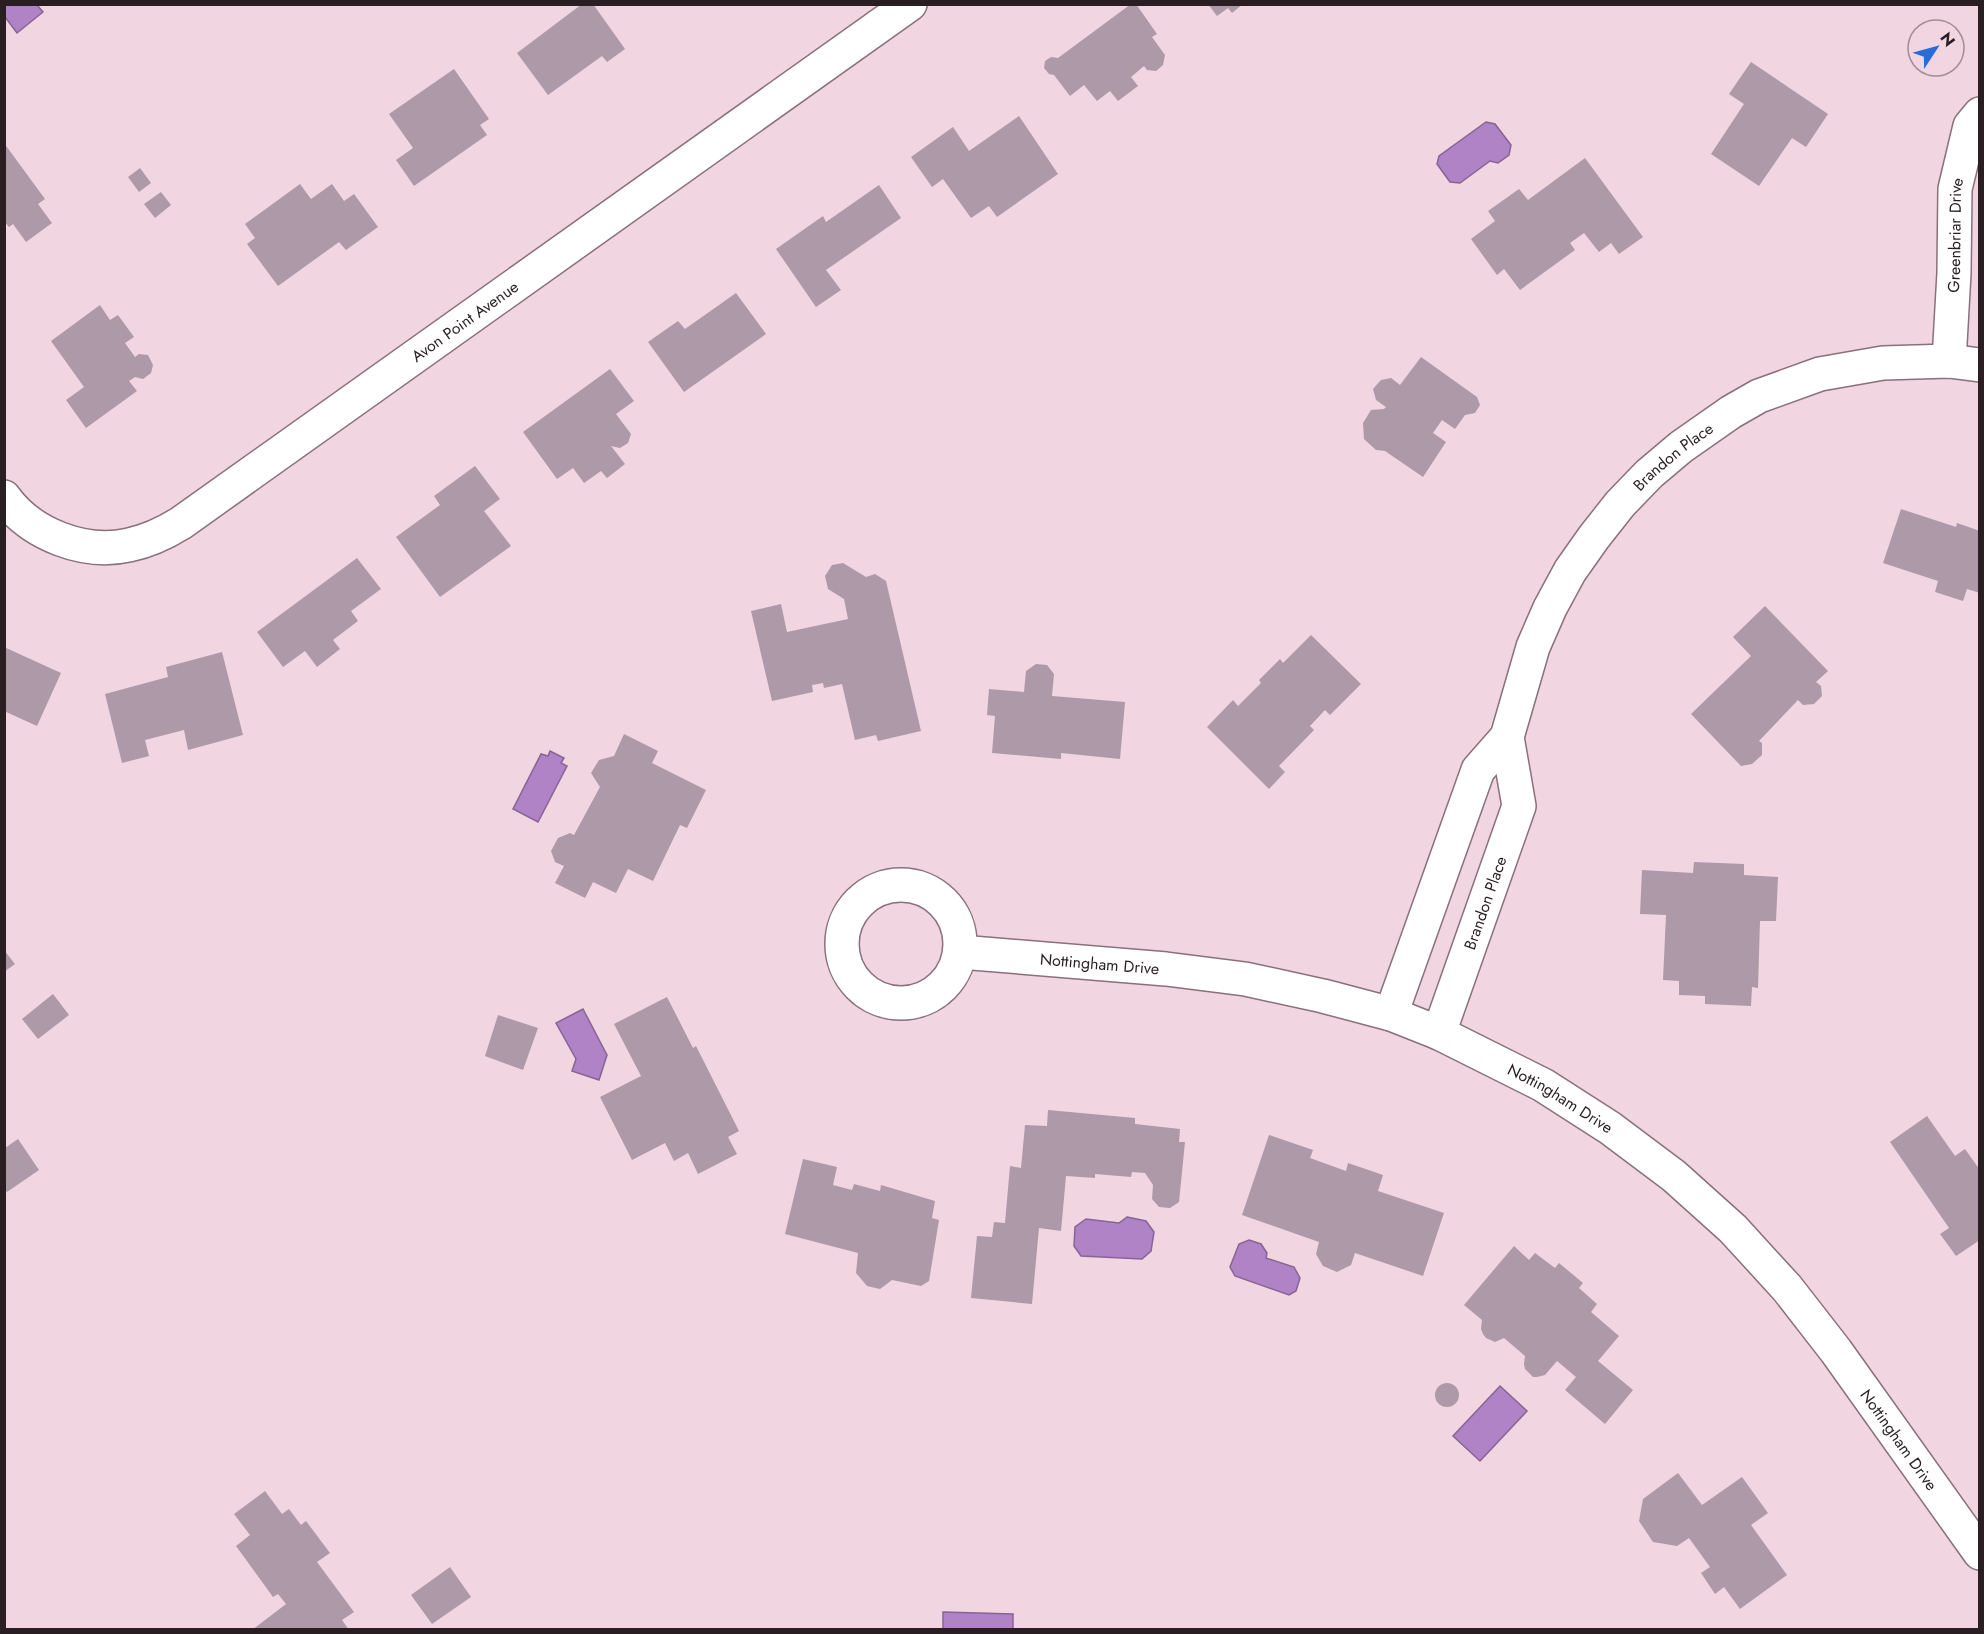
<svg xmlns="http://www.w3.org/2000/svg" width="1984" height="1634" font-family="Jost,sans-serif">
	<style>
		.water { fill: #b082c6; stroke: #886495; stroke-width: 1.5 }
		.building { fill: #ae99a9 }
		.lines { fill: none; stroke-linecap: round; stroke-linejoin: round }
		.minor-casing { stroke: #89707b; stroke-width: 36 }
		.minor { stroke: #fff; stroke-width: 33 }
		.labels { text-anchor: middle; stroke-width: 4.5; stroke-linejoin: round; paint-order: stroke }
		.street-label { font-size: 16px; fill: #291f23; stroke: #f1d5e1 }
	</style>
	<rect width="100%" height="100%" fill="#f1d5e1"/>
	<path class="water" d="M 4,5 L 37,5 L 43,12 L 17,33 L 5,17 Z
		M 1486,122 L 1495,124 L 1511,145 L 1509,155 L 1498,163 L 1490,161 L 1460,183 L 1450,182 L 1437,164 L 1439,156 Z
		M 550,751 L 564,758 L 561,763 L 567,766 L 538,822 L 513,809 L 541,754 L 548,756 Z
		M 583,1009 L 607,1055 L 599,1080 L 572,1071 L 576,1059 L 556,1023 Z
		M 1127,1217 L 1146,1221 L 1154,1232 L 1151,1251 L 1142,1259 L 1081,1256 L 1074,1246 L 1075,1227 L 1086,1219 L 1119,1223 Z
		M 1249,1240 L 1261,1244 L 1267,1253 L 1266,1258 L 1294,1267 L 1300,1278 L 1296,1291 L 1289,1295 L 1235,1276 L 1230,1267 L 1239,1244 Z
		M 1500,1386 L 1527,1411 L 1480,1461 L 1453,1436 Z
		M 943,1612 L 1013,1614 L 1013,1629 L 943,1629 Z"/>
	<path class="building" d="M 582,4 L 593,4 L 625,49 L 607,62 L 602,56 L 548,95 L 517,53 Z
		M 1131,4 L 1136,4 L 1157,34 L 1152,37 L 1165,55 L 1163,65 L 1156,71 L 1147,70 L 1144,66 L 1131,77 L 1138,86 L 1118,101 L 1110,91 L 1097,101 L 1084,85 L 1070,96 L 1054,75 L 1049,74 L 1044,68 L 1045,61 L 1051,57 L 1058,58 Z
		M 1208,4 L 1243,4 L 1232,13 L 1228,8 L 1217,16 Z
		M 1751,62 L 1828,114 L 1806,147 L 1792,138 L 1759,186 L 1711,154 L 1744,104 L 1729,94 Z
		M 454,69 L 489,119 L 480,125 L 487,135 L 414,186 L 396,160 L 413,148 L 389,114 Z
		M 1019,116 L 1058,174 L 997,217 L 989,206 L 971,218 L 943,179 L 932,187 L 911,157 L 953,127 L 969,151 Z
		M 4,143 L 45,199 L 38,204 L 52,223 L 26,242 L 13,224 L 9,227 L 4,221 Z
		M 1585,158 L 1643,237 L 1619,254 L 1611,243 L 1599,252 L 1584,233 L 1570,243 L 1575,250 L 1520,290 L 1504,269 L 1497,275 L 1471,239 L 1495,221 L 1488,211 L 1519,189 L 1528,200 Z
		M 140,168 L 151,183 L 139,192 L 128,177 Z
		M 300,184 L 311,199 L 332,184 L 344,201 L 354,194 L 378,227 L 346,250 L 339,242 L 278,286 L 247,244 L 255,238 L 245,224 Z
		M 879,185 L 901,218 L 826,270 L 841,290 L 816,307 L 776,249 L 823,216 L 826,222 Z
		M 161,192 L 171,205 L 155,218 L 144,204 Z
		M 736,293 L 766,334 L 684,392 L 648,342 L 678,321 L 685,329 Z
		M 100,305 L 110,320 L 118,315 L 134,337 L 125,343 L 135,357 L 139,354 L 148,355 L 153,365 L 151,373 L 143,379 L 135,377 L 129,381 L 137,391 L 86,428 L 66,400 L 84,387 L 51,341 Z
		M 1421,357 L 1477,397 L 1480,405 L 1475,413 L 1465,415 L 1455,429 L 1442,420 L 1433,433 L 1446,442 L 1423,477 L 1385,451 L 1376,450 L 1364,439 L 1363,423 L 1371,410 L 1384,409 L 1386,407 L 1376,400 L 1373,389 L 1381,380 L 1391,378 L 1400,385 Z
		M 610,369 L 634,401 L 616,414 L 631,434 L 628,443 L 620,448 L 611,446 L 625,464 L 607,478 L 601,471 L 584,483 L 573,468 L 557,479 L 523,432 Z
		M 475,466 L 500,499 L 484,511 L 511,546 L 440,597 L 396,537 L 440,505 L 434,496 Z
		M 1901,509 L 1956,527 L 1957,523 L 1980,531 L 1980,593 L 1967,589 L 1963,601 L 1935,592 L 1938,581 L 1883,563 Z
		M 357,558 L 381,589 L 351,611 L 358,621 L 333,640 L 340,649 L 317,667 L 305,651 L 283,667 L 257,632 Z
		M 843,563 L 866,577 L 875,574 L 886,581 L 921,731 L 878,741 L 876,735 L 855,740 L 842,684 L 824,688 L 823,683 L 812,685 L 813,692 L 772,701 L 751,611 L 781,604 L 787,632 L 848,619 L 844,599 L 828,589 L 825,576 L 832,565 Z
		M 1765,606 L 1828,671 L 1816,682 L 1821,686 L 1822,696 L 1814,704 L 1803,705 L 1798,700 L 1759,741 L 1762,743 L 1762,755 L 1752,764 L 1741,766 L 1691,714 L 1751,656 L 1733,637 Z
		M 1311,635 L 1361,684 L 1330,715 L 1325,710 L 1310,726 L 1314,730 L 1279,766 L 1285,772 L 1269,789 L 1207,727 L 1233,700 L 1238,706 L 1261,683 L 1259,680 L 1280,659 L 1283,663 Z
		M 4,647 L 61,673 L 37,726 L 4,711 Z
		M 222,652 L 243,735 L 188,750 L 184,730 L 145,740 L 149,756 L 122,763 L 105,694 L 168,677 L 166,667 Z
		M 1036,664 L 1047,665 L 1054,674 L 1052,696 L 1125,702 L 1120,759 L 1061,753 L 1061,759 L 992,753 L 995,716 L 987,715 L 989,689 L 1024,692 L 1026,671 Z
		M 624,734 L 658,751 L 652,763 L 706,790 L 687,828 L 680,825 L 653,881 L 628,869 L 616,893 L 593,882 L 585,898 L 555,883 L 564,866 L 555,862 L 551,851 L 558,838 L 570,833 L 574,835 L 600,787 L 591,773 L 599,760 L 614,756 Z
		M 1694,862 L 1744,864 L 1744,875 L 1778,877 L 1776,921 L 1760,921 L 1758,988 L 1752,987 L 1751,1006 L 1705,1004 L 1705,996 L 1679,995 L 1679,981 L 1663,980 L 1666,915 L 1640,914 L 1642,870 L 1693,873 Z
		M 4,950 L 15,964 L 4,972 Z
		M 53,994 L 69,1015 L 38,1039 L 22,1019 Z
		M 667,997 L 693,1048 L 696,1046 L 739,1131 L 728,1137 L 737,1154 L 698,1174 L 688,1153 L 674,1161 L 665,1143 L 632,1160 L 600,1097 L 641,1076 L 614,1024 Z
		M 498,1015 L 538,1028 L 523,1070 L 485,1056 Z
		M 1048,1110 L 1135,1118 L 1135,1124 L 1180,1129 L 1179,1142 L 1185,1142 L 1179,1202 L 1170,1208 L 1159,1207 L 1152,1199 L 1153,1185 L 1145,1173 L 1132,1172 L 1131,1177 L 1095,1174 L 1095,1178 L 1066,1176 L 1061,1231 L 1039,1228 L 1032,1304 L 971,1298 L 977,1236 L 992,1237 L 994,1222 L 1005,1223 L 1010,1166 L 1021,1168 L 1025,1125 L 1047,1126 Z
		M 1927,1116 L 1955,1156 L 1965,1149 L 1980,1170 L 1980,1240 L 1956,1256 L 1940,1234 L 1949,1228 L 1890,1142 Z
		M 1269,1135 L 1313,1150 L 1310,1158 L 1346,1171 L 1348,1163 L 1383,1175 L 1378,1191 L 1444,1213 L 1423,1276 L 1355,1253 L 1351,1265 L 1337,1272 L 1323,1266 L 1316,1254 L 1319,1242 L 1242,1215 Z
		M 18,1139 L 39,1170 L 7,1192 L 5,1189 L 5,1148 Z
		M 803,1159 L 837,1167 L 833,1185 L 852,1190 L 854,1184 L 880,1191 L 881,1185 L 935,1201 L 932,1218 L 939,1220 L 929,1281 L 921,1286 L 892,1280 L 880,1289 L 867,1286 L 856,1273 L 858,1253 L 785,1234 Z
		M 1514,1246 L 1529,1260 L 1535,1253 L 1555,1268 L 1559,1263 L 1583,1283 L 1579,1288 L 1597,1304 L 1591,1312 L 1619,1336 L 1598,1361 L 1633,1390 L 1605,1424 L 1565,1390 L 1576,1377 L 1557,1361 L 1545,1375 L 1537,1377 L 1533,1377 L 1525,1369 L 1524,1364 L 1525,1356 L 1504,1338 L 1495,1342 L 1486,1338 L 1483,1334 L 1481,1329 L 1482,1320 L 1464,1305 Z
		M1435 1395a12 12 0 1 1 24 0a12 12 0 1 1-24 0Z
		M 1678,1473 L 1702,1505 L 1742,1477 L 1768,1513 L 1751,1525 L 1787,1575 L 1740,1609 L 1724,1587 L 1715,1594 L 1701,1573 L 1710,1567 L 1689,1538 L 1677,1546 L 1653,1542 L 1639,1521 L 1643,1499 Z
		M 265,1491 L 282,1514 L 289,1509 L 301,1525 L 306,1521 L 330,1553 L 317,1562 L 354,1612 L 342,1620 L 349,1630 L 252,1630 L 286,1604 L 278,1594 L 273,1597 L 236,1546 L 250,1535 L 234,1514 Z
		M 450,1567 L 471,1597 L 432,1624 L 411,1595 Z"/>
	<g class="lines">
		<g class="minor-casing">
			<g id="minor">
				<path id="s1" d="M 1949,361 L 1954,273 L 1955,189 L 1970,126 L 1980,114"/>
				<path id="s2" d="M 4,497 C 31,535 85,555 129,545 C 148,541 165,533 181,523 L 910,4"/>
				<circle cx="901" cy="944" r="59"/>
				<path id="s3" d="M 960,952 L 1166,969 L 1245,979 L 1323,996 L 1391,1014 L 1439,1033 L 1543,1085 L 1610,1128 L 1674,1176 L 1733,1229 L 1787,1288 L 1836,1351 L 1980,1553"/>
				<path d="M 1391,1014 L 1478,770 L 1507,737"/>
				<path id="s4" d="M 1439,1033 L 1519,806 L 1507,737 L 1533,647 L 1550,608 L 1570,571 L 1594,537 L 1620,504 L 1649,474 L 1681,447 L 1731,412 L 1759,396 L 1820,374 L 1883,363 L 1949,361 L 1980,365"/>
			</g>
		</g>
		<use href="#minor" class="minor"/>
	</g>
	<g class="labels">
		<g class="street-label">
			<text dy="6" stroke="none"><textPath href="#s1" startOffset="126">Greenbriar Drive</textPath></text>
			<text dy="6" stroke="none"><textPath href="#s2" startOffset="546">Avon Point Avenue</textPath></text>
			<text dy="6" stroke="none"><textPath href="#s4" startOffset="644">Brandon Place</textPath></text>
			<text dy="6" stroke="none"><textPath href="#s4" startOffset="138">Brandon Place</textPath></text>
			<text dy="6" stroke="none"><textPath href="#s3" startOffset="140">Nottingham Drive</textPath></text>
			<text dy="6" stroke="none"><textPath href="#s3" startOffset="626">Nottingham Drive</textPath></text>
			<text dy="6" stroke="none"><textPath href="#s3" startOffset="1112">Nottingham Drive</textPath></text>
		</g>
	</g>
	<rect width="1984" height="1634" fill="none" stroke="#291f23" stroke-width="12"/>
	<g transform="translate(1936 48) rotate(54)"><circle r="28" fill="#f1d5e1" stroke="#a18c95" stroke-width="1.5"/>
	<path d="M0-4.5L10 22L0 15L-10 22Z" fill="#286cd8"/>
	<text y="-9" font-size="16" font-weight="bold" text-anchor="middle" fill="#291f23">N</text>
	</g>
</svg>
